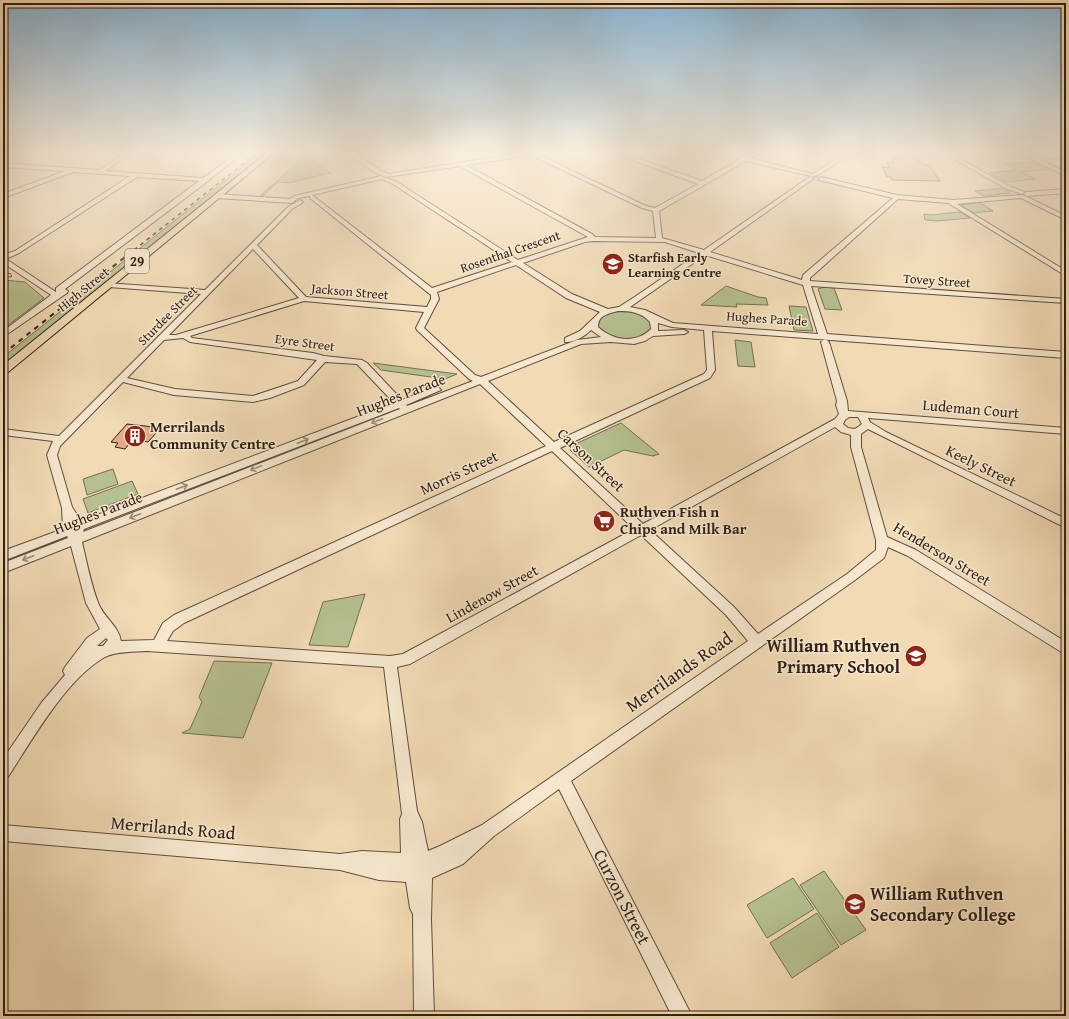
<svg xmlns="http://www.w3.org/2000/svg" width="1069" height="1019" font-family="'Gentium Book Plus',serif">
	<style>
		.green { fill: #b6c090; stroke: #727052 }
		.building { fill: #e3ac89; stroke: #2f1f15 }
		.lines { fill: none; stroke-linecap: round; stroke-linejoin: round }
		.minor-casing { stroke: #604e3d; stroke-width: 2 }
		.major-casing { stroke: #2f1f15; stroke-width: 2 }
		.minor { fill: #f6e7ce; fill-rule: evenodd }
		.major { fill: #f1dab4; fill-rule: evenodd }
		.rail-far1 { stroke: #2f1f15; stroke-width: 1.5; stroke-dasharray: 4 4; stroke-linecap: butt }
		.rail { stroke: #2f1f15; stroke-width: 2; stroke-dasharray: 5 5; stroke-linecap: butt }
		.oneway { stroke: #9c8d7b }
		.labels { text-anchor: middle; stroke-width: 3; stroke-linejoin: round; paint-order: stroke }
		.far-street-label { font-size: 13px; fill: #2f1f15; stroke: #f6e7ce }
		.far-poi-label { font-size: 13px; font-weight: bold; fill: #2f1f15; stroke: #f6e7ce; text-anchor: start }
		.shield { fill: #f6e7ce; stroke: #6b5b4c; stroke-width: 1 }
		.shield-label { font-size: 14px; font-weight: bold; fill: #2f1f15 }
		.street-label { font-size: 15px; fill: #2f1f15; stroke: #f6e7ce }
		.poi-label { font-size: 15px; font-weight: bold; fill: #2f1f15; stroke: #f6e7ce; text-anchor: start }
		.near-poi-label { font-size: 18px; font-weight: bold; fill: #2f1f15; stroke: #f6e7ce; text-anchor: end }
		.near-street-label { font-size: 18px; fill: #2f1f15; stroke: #f6e7ce }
	</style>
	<rect width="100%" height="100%" fill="#f1dab4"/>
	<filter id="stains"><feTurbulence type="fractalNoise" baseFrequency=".005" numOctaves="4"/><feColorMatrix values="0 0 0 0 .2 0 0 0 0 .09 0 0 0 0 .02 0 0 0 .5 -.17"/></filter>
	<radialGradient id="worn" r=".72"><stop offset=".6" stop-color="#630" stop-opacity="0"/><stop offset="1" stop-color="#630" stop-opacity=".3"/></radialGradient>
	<path class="green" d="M 261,152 L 268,152 L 3,366 L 3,357 Z
		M 310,152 L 312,152 L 307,157 L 330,173 L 289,183 L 278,182 L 264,195 L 261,195 Z
		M 1035,162 L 1050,169 L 1020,172 L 1035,179 L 1007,182 L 990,173 L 1016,170 L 1005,164 Z
		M 1004,188 L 1010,193 L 984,196 L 975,191 Z
		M 979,202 L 993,211 L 973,213 L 961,205 Z
		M 960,212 L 970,218 L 937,221 L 925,220 L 924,214 L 931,215 Z
		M 3,280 L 25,282 L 44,298 L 3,329 Z
		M 726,286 L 758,297 L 766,298 L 768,305 L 736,304 L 737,307 L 701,305 Z
		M 824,287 L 834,288 L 842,310 L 825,309 L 818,289 Z
		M 789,306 L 806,307 L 813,331 L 794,330 Z
		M 617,310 L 635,311 L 649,318 L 654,328 C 629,345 623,343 597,328 L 597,318 Z
		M 735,340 L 751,342 L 755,367 L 738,366 Z
		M 373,363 L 457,374 L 445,379 L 381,370 Z
		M 621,423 L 659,454 L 653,456 L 624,450 L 589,467 L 570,450 L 571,446 Z
		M 113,469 L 118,484 L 87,495 L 83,479 Z
		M 132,481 L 138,494 L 88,513 L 83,499 Z
		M 365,594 L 348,647 L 309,645 L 323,602 Z
		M 214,661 L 272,663 L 243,738 L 182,733 L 190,729 L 202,702 L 199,697 Z
		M 824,871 L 866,930 L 841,945 L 800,885 Z
		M 793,878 L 814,909 L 767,938 L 747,905 Z
		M 817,913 L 839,947 L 792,978 L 770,943 Z"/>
	<path class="building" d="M 897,155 L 913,157 L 915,159 L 922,162 L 924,165 L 929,165 L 940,181 L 892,180 L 891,177 L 887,177 L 882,167 L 890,168 L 887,162 L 895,163 L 892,158 L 899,158 Z
		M 127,424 L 154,427 L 151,431 L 157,432 L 148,442 L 142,441 L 138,445 L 129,444 L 125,449 L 115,447 L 118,443 L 111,442 Z"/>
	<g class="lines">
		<g class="minor-casing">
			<path id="minor" d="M 126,152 L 132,152 L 105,171 L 203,178 L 238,152 L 244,152 L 208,181 L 65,289 L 68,291 L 67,293 L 3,337 L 3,331 L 51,295 L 3,263 L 3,255 L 15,251 L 130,176 L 73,172 L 3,198 L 3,194 L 65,171 L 3,167 L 3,163 L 99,170 ZM 137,177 L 199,181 L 56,288 L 56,292 L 6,259 L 19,253 Z
				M 344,152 C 357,151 375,169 388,174 L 527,152 L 540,152 L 537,154 L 646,206 L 655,208 L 698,184 L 611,152 L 619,152 L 702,181 L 740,159 L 713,152 L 722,152 L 744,157 L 753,152 L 760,152 L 750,158 L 813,174 L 847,152 L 853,152 L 818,175 L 812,177 L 813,179 L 710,252 L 802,280 L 803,275 L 893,198 L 819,180 L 818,179 L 821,177 L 897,195 L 953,200 L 1023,195 L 1066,216 L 1066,220 L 1021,198 L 957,204 L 1066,271 L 1066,276 L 948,203 L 898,199 L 810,278 L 810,281 L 1066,299 L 1066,303 L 811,286 L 827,334 L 1066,352 L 1066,358 L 712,331 L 715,370 L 710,378 L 560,448 L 643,524 L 835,419 L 839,414 L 836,405 L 837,401 L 821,342 L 825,339 L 829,342 L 847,401 L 848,411 L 1066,428 L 1066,434 L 868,418 L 870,422 L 886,432 L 1066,519 L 1066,528 L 868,429 L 861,434 L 861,447 L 887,537 L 916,550 L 1066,642 L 1066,655 L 908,556 L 888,547 L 884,558 L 855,580 L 571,781 L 692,1016 L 672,1016 L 559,789 L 494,836 L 463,864 L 432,878 L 431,919 L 434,1016 L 414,1016 L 413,914 L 410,908 L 406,882 L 379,880 L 340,870 L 3,841 L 3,825 L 340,854 L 362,851 L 401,853 L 400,819 L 402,814 L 384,667 L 147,651 C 134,652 117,651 105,657 C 66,679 32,740 8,777 L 3,780 L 3,759 L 42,702 L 65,675 L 63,671 L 65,667 L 87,638 L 100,629 L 86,603 L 71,546 L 3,573 L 3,563 L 68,538 L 67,536 L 3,561 L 3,551 L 63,529 L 62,508 L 47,455 L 53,441 L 3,435 L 3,429 L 59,436 L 201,294 L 109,287 L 105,285 L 106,283 L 205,290 L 288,207 L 300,200 L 303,202 L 302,203 L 292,209 L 257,245 L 306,297 L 427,307 L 431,299 L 431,295 L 310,198 L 310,196 L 298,198 L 292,203 L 217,198 L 214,196 L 217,194 L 290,199 L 294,196 L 381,176 L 397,182 L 518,260 L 588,237 L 460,166 L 386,177 L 376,173 ZM 531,155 L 642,208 L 653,211 L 656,238 L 595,237 L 592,234 L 466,165 ZM 746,161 L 811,176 L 704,250 L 662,238 L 659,211 ZM 382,179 L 393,184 L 512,262 L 432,288 L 312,195 ZM 593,241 L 665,242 L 699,253 L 636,296 L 619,307 L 608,309 L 572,294 L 523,263 L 585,242 ZM 253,249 L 299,298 L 176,335 L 169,335 ZM 705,255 L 803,285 L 818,334 L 673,323 L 645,310 L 630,307 ZM 516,265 L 566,298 L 600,312 L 580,331 L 565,338 L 565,342 C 574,343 585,336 591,330 L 601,337 L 577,340 L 481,377 L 475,375 L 424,328 L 439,299 L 437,292 ZM 304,301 L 424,312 L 416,328 L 417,330 L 469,379 L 473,381 L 407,406 L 406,405 L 441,390 L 439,388 L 433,388 L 402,400 L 367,363 L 362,360 L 324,356 L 313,353 L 192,338 L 190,336 ZM 618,311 C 630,311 641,312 650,322 L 651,329 C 636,344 613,341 598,327 C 598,315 608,314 618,311 ZM 658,323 L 672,327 L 704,330 L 707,370 L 704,374 L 554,442 L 488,381 L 581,344 L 611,342 L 634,344 L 645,341 L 653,336 L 684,334 L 688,332 L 684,330 L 658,331 ZM 183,338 L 190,342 L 317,360 L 298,381 L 253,396 L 175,389 L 127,378 L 164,340 ZM 325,362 L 357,364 L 394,403 L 81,521 L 72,507 L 57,455 L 60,446 L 123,382 L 174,395 L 253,402 L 270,398 L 304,385 ZM 480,384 L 546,446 L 174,615 L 163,623 L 154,640 L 121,641 C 119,627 105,618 99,605 C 91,585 87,563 82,542 ZM 399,408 L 400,409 L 83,532 L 84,529 ZM 849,417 L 858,417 L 862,424 L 855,429 L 848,428 L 843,424 L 845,420 ZM 835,427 L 841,432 L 851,435 L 851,447 L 876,540 L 876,550 L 847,574 L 758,634 L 734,607 L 650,530 ZM 552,451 L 634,529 L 403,654 L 390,656 L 167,641 L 173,631 L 184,623 ZM 641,535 L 726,615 L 748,641 L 482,825 L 440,846 L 428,851 L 422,822 L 417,811 L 397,667 L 410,664 ZM 106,638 L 108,640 L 103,646 L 97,646 Z
				M 941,152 L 948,152 L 1011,187 L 1025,192 L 1022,194 L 1007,189 Z
				M 1016,152 L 1023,152 L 1034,157 L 1066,153 L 1066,157 L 1040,160 L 1066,172 L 1066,176 Z
				M 1066,189 L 1066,193 L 1027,196 L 1024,194 L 1027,192 Z
				M 3,274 L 10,274 L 11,276 L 3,278 Z"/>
		</g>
		<g class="major-casing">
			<path id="major" d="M 268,152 L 275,152 L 7,373 L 3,374 L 3,365 Z"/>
		</g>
		<use href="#minor" class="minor"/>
		<use href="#major" class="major"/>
		<path class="rail-far1" d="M 134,250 L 258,152"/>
		<path class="rail" d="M 3,354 L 135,249"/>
	</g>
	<defs><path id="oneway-shaft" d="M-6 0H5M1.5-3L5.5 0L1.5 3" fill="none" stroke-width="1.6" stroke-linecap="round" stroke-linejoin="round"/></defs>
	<g class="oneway">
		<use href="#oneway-shaft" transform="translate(377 421) rotate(159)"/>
		<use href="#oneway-shaft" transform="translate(303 441) rotate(-21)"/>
		<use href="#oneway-shaft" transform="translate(256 468) rotate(159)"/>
		<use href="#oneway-shaft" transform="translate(182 487) rotate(-21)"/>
		<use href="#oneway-shaft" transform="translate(135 516) rotate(159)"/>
		<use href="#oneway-shaft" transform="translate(28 558) rotate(159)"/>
	</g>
	<linearGradient id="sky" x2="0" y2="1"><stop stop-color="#8bb6d5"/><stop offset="0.52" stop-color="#f9eedd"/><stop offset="1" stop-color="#f9eedd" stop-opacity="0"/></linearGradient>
	<rect width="1069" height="294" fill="url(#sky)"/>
	<defs>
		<g id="school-disc" transform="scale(1.15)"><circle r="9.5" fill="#8f2418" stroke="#f6e7ce"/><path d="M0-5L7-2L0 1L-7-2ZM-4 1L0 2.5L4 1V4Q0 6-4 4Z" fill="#fff"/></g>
		<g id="building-disc" transform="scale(1.15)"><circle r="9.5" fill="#8f2418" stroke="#f6e7ce"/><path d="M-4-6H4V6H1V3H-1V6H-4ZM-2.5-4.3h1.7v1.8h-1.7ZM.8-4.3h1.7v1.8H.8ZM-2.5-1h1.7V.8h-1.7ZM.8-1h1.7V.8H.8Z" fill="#fff"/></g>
		<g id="supermarket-disc" transform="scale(1.15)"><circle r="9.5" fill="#8f2418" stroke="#f6e7ce"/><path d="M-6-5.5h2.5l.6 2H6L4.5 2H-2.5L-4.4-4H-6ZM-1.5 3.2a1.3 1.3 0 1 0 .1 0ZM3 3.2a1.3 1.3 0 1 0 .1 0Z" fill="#fff"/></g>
	</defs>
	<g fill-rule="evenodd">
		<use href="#school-disc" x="613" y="264"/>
		<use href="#building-disc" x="135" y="436"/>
		<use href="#supermarket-disc" x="604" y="521"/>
		<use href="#school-disc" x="916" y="656"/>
		<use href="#school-disc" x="855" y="904"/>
	</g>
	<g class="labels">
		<g class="far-street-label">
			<text transform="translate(510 251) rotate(-19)" y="5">Rosenthal Crescent</text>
			<text transform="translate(937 280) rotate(4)" y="5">Tovey Street</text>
			<text transform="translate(83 289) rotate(-39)" y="5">High Street</text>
			<text transform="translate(350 291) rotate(5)" y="5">Jackson Street</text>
			<text transform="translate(167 315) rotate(-45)" y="5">Sturdee Street</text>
			<text transform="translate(767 318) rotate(4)" y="5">Hughes Parade</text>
			<text transform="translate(305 342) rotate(8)" y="5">Eyre Street</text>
		</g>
		<g class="far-poi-label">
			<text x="628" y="262">Starfish Early<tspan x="628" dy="15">Learning Centre</tspan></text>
		</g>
		<rect class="shield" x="125" y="249" width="24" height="24" rx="3"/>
		<g class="shield-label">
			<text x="137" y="266">29</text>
		</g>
		<g class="street-label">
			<text transform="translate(401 395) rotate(-21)" y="5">Hughes Parade</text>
			<text transform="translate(971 409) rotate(5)" y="5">Ludeman Court</text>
			<text transform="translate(591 460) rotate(43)" y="5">Carson Street</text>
			<text transform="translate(981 466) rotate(26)" y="5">Keely Street</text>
			<text transform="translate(459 473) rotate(-25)" y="5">Morris Street</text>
			<text transform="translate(98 513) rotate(-21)" y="5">Hughes Parade</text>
			<text transform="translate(942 554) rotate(31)" y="5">Henderson Street</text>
			<text transform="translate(492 594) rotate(-29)" y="5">Lindenow Street</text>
		</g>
		<g class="poi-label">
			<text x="150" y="432">Merrilands<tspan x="150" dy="17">Community Centre</tspan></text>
			<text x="620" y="517">Ruthven Fish n<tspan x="620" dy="17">Chips and Milk Bar</tspan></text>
		</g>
		<g class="near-poi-label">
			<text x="900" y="652">William Ruthven<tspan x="900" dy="21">Primary School</tspan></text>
			<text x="870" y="900" text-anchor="start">William Ruthven<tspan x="870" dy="21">Secondary College</tspan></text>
		</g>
		<g class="near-street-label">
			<text transform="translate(679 672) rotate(-35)" y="6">Merrilands Road</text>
			<text transform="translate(173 828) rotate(5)" y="6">Merrilands Road</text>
			<text transform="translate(622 897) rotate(63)" y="6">Curzon Street</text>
		</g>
	</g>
	<rect width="1069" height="1019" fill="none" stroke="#f1dab4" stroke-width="16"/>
	<rect x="4" y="4" width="1061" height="1011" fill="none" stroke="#2f1f15" stroke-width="2"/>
	<rect x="8" y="8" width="1053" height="1003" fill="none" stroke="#2f1f15"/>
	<rect width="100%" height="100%" filter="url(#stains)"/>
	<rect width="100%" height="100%" fill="url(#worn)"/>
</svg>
